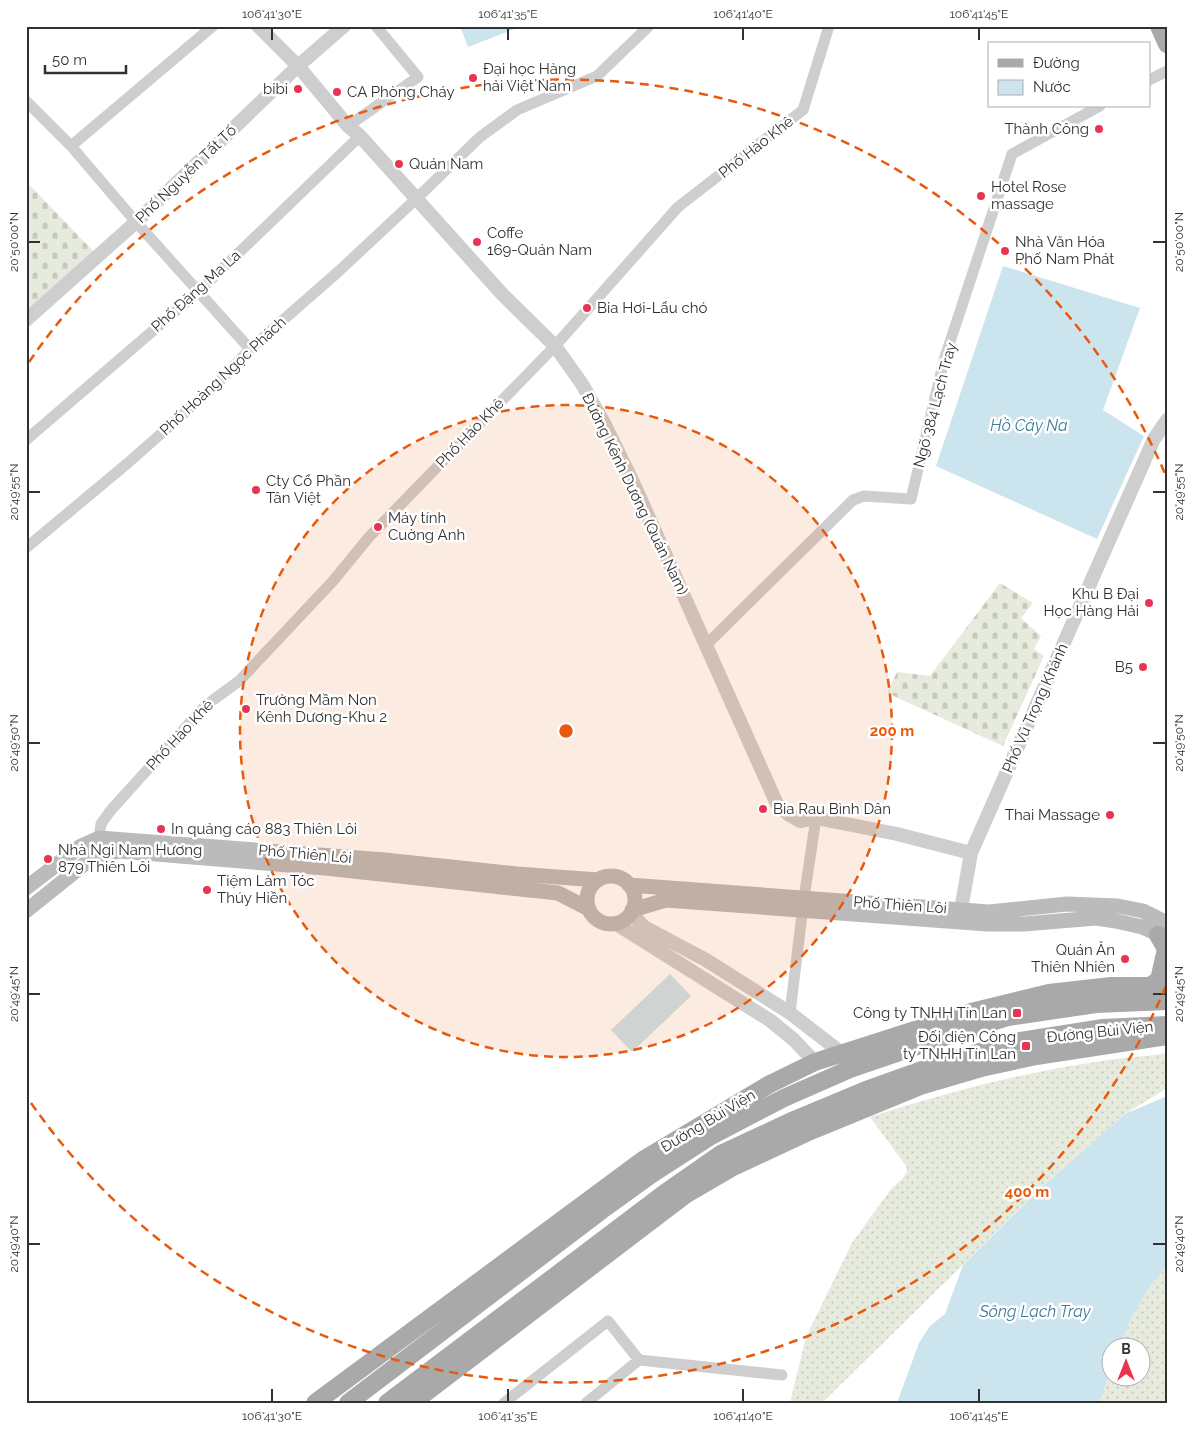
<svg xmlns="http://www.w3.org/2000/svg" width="1193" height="1429" font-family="Raleway,sans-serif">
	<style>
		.grass { fill: url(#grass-dots) }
		.cemetery { fill: url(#cemetery-stones) }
		.water { fill: #cce4ee }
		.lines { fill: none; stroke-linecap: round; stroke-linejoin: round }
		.minor { stroke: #cecece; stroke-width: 11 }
		.tertiary { stroke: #cecece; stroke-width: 14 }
		.secondary { stroke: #bbb; stroke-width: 15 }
		.primary { stroke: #a9a9a9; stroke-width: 18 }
		.ticks { fill: none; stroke: #313131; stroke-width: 2 }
		.ring { fill: none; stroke: #e8590c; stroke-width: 2.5; stroke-dasharray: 9 6 }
		.poi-dot { fill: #e83451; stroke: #fff; stroke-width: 2 }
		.labels { text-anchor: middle; stroke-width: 5; stroke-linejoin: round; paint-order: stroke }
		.poi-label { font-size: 15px; fill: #313131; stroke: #fff; text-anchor: start }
		.street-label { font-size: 15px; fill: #313131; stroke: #fff }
		.water-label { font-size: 16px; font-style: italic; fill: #3d7b96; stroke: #fff }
		.centre { fill: #e8590c; stroke: #fff; stroke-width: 2.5 }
		.ring-label { font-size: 15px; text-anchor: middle; font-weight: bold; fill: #e8590c; stroke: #fff; stroke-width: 5; stroke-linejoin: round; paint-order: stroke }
		.neatline { fill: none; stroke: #313131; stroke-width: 2 }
		.ticks-label { font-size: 12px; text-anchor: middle; fill: #313131 }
	</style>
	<defs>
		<pattern id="grass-dots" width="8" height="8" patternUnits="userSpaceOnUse" patternTransform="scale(1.25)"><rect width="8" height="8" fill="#e6ebdd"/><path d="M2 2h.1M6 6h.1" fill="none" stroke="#c6cabe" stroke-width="1.8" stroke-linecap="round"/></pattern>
		<pattern id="cemetery-stones" width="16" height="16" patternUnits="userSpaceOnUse" patternTransform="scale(1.25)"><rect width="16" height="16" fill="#e6ebdd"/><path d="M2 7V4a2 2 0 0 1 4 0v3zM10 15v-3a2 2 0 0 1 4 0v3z" fill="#c6cabe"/></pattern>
	</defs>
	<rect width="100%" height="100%" fill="#fff"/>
	<path class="grass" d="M 1167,1053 L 1167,1088 L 1125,1114 L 1042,1187 L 822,1403 L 790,1403 L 806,1337 L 852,1243 L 891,1189 L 904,1177 L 907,1172 L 906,1166 L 870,1117 C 945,1093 1024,1072 1102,1061 C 1124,1057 1145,1057 1167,1053 Z
		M 1167,1267 L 1167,1403 L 1099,1403 L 1110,1371 L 1110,1376 L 1140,1376 L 1140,1346 L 1120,1346 C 1132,1315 1143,1292 1167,1267 Z"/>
	<path class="cemetery" d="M 26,181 L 95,253 L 26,310 Z
		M 1000,583 L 1033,603 L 1021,618 L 1041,636 L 1034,649 L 1044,656 L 1003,746 L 887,693 L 897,672 L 930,676 Z"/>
	<path class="water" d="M 460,26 L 522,26 L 468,47 Z
		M 1003,266 L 1140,308 L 1103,410 L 1144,436 L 1097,539 L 936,466 Z
		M 670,974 L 691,996 L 632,1052 L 611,1030 Z
		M 1167,1096 L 1167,1267 C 1143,1292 1132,1315 1120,1346 L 1110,1346 L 1110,1371 L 1099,1403 L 897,1403 L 919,1343 L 930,1326 L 945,1314 L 963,1265 L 1042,1187 L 1125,1114 Z"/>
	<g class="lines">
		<path class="minor" d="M 1149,80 L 1167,71
			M 26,101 L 71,146 L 136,222 L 250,349
			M 348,126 L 418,77 L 376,26
			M 71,146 L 213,26
			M 26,440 L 198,292 L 360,136
			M 26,548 L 129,462 L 215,386 L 250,349 L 339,271 L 416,199 L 480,137 L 517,110 L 597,76 L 649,26
			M 706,645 L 853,500 L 864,496 L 911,499 L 944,360 L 1012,154 L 1100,106
			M 99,838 L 101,824 L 111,810 L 205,706 L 239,681 L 333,581 L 369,537 L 555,346 L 678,207 L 803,110 L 829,26
			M 790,1013 L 804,898 L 816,818
			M 504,1403 L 608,1321 L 639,1360
			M 586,1403 L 639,1360 L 782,1375"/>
		<path class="tertiary" d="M 258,26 L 298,66 L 348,126 L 360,136 L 503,295 L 555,346 L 582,384 L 605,425 L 632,480 L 777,804 L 788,814 L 800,821 L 816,818 L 897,834 L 971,853
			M 26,320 L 136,222 L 298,66 L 344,26
			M 631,913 L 644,927 L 706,960 L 790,1013 L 843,1054
			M 959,921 L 971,853 L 1154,439 L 1167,420
			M 615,923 L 771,1021 L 794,1040 L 815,1062"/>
		<path class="secondary" d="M587 900a24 24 0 1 1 48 0a24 24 0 1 1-48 0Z
			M 629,885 L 989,912 L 1067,904 L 1118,906 L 1143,911 L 1167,923
			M 26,888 L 81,846 L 99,838 L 385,860 L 517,874 L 598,880
			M 632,910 L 666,900 L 987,924 L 1024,924 L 1096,918 L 1116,921 L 1142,927 L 1167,938
			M 26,911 L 92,858 L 119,851 L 325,868 L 558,893 L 589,909"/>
		<path class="primary" d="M 1159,26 L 1167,44
			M 1150,986 L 1159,980 L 1166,949 L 1158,935
			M 315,1403 L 643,1160 L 770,1084 L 815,1062 L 971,1012 L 1049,993 L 1111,986 L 1167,986
			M 348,1403 L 602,1210 L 652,1174 L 711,1136 L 784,1098 L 850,1069 L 929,1042 L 1008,1017 L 1096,1004 L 1167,1001
			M 387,1403 L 665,1193 L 721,1154 L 794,1120 L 866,1090 L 936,1065 L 1014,1042 L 1103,1028 L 1167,1025
			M 412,1403 L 685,1195 L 733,1167 L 806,1133 L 923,1085 L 981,1068 L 1036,1056 L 1167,1036"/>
	</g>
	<path class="ticks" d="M 272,28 L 272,40M 508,28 L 508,40M 743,28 L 743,40M 979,28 L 979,40M 28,242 L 40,242M 1153,242 L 1166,242M 28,492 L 40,492M 1153,492 L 1166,492M 28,743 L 40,743M 1153,743 L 1166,743M 28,994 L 40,994M 1153,994 L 1166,994M 28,1244 L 40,1244M 1153,1244 L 1166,1244M 272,1389 L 272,1402M 508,1389 L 508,1402M 743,1389 L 743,1402M 979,1389 L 979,1402"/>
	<circle cx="566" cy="731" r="326" fill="#e8590c" fill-opacity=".12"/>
	<g class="ring">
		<circle cx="566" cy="731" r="326"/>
		<path d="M1166 986A652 652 0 0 1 29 1100M29 362A652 652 0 0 1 1166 476"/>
	</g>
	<g class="poi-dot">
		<circle cx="473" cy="78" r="5"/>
		<circle cx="298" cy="89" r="5"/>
		<circle cx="337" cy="92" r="5"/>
		<circle cx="1099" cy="129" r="5"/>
		<circle cx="399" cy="164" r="5"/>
		<circle cx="981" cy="196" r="5"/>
		<circle cx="477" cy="242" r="5"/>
		<circle cx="1005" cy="251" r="5"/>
		<circle cx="587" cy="308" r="5"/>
		<circle cx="256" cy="490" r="5"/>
		<circle cx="378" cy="527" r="5"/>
		<circle cx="1149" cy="603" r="5"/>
		<circle cx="1143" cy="667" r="5"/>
		<circle cx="246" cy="709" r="5"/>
		<circle cx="763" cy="809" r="5"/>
		<circle cx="1110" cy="815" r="5"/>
		<circle cx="161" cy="829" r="5"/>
		<circle cx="48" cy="859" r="5"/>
		<circle cx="207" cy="890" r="5"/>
		<circle cx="1125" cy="959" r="5"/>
		<rect x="1012" y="1008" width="10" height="10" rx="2.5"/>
		<rect x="1021" y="1041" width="10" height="10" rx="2.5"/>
	</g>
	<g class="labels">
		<g class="poi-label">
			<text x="483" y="74">Đại học Hàng<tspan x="483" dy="17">hải Việt Nam</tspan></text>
			<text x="288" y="94" text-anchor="end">bibi</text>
			<text x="347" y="97">CA Phòng Cháy</text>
			<text x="1089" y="134" text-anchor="end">Thành Công</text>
			<text x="409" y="169">Quán Nam</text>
			<text x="991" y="192">Hotel Rose<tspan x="991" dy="17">massage</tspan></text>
			<text x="487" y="238">Coffe<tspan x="487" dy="17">169-Quán Nam</tspan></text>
			<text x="1015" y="247">Nhà Văn Hóa<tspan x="1015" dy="17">Phố Nam Phát</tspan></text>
			<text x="597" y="313">Bia Hơi-Lẩu chó</text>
			<text x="266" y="486">Cty Cổ Phần<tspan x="266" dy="17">Tân Việt</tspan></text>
			<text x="388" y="523">Máy tính<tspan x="388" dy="17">Cuờng Anh</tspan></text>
			<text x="1139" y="599" text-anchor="end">Khu B Đại<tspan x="1139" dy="17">Học Hàng Hải</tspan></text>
			<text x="1133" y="672" text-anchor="end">B5</text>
			<text x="256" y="705">Trường Mầm Non<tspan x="256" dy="17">Kênh Dương-Khu 2</tspan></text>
			<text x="773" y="814">Bia Rau Bình Dân</text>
			<text x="1100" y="820" text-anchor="end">Thai Massage</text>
			<text x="171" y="834">In quảng cáo 883 Thiên Lôi</text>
			<text x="58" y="855">Nhà Ngỉ Nam Hương<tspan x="58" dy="17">879 Thiên Lôi</tspan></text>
			<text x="217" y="886">Tiệm Làm Tóc<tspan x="217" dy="17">Thúy Hiền</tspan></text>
			<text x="1115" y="955" text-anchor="end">Quán Ăn<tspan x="1115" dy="17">Thiên Nhiên</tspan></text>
			<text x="1007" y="1018" text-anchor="end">Công ty TNHH Tín Lan</text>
			<text x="1016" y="1042" text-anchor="end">Đối diện Công<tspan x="1016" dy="17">ty TNHH Tín Lan</tspan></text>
		</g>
		<g class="street-label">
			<text transform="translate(756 147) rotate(-38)" y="5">Phố Hào Khê</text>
			<text transform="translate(186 174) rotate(-44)" y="5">Phố Nguyễn Tất Tố</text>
			<text transform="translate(196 291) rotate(-42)" y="5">Phố Đặng Ma La</text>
			<text transform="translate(223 376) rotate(-43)" y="5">Phố Hoàng Ngọc Phách</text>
			<text transform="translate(935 405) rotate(-75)" y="5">Ngõ 384 Lạch Tray</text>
			<text transform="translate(470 433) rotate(-46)" y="5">Phố Hào Khê</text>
			<text transform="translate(635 494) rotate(64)" y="5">Đường Kênh Dương (Quán Nam)</text>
			<text transform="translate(1035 708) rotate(-66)" y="5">Phố Vũ Trọng Khánh</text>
			<text transform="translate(180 735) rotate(-47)" y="5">Phố Hào Khê</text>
			<text transform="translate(305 854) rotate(5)" y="5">Phố Thiên Lôi</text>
			<text transform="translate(900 905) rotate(4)" y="5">Phố Thiên Lôi</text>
			<text transform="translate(1100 1032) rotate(-6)" y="5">Đường Bùi Viện</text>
			<text transform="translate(708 1121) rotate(-31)" y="5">Đường Bùi Viện</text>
		</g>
		<g class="water-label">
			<text x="1029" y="431">Hồ Cây Na</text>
			<text x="1035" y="1317">Sông Lạch Tray</text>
		</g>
	</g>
	<circle cx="566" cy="731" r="8" class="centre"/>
	<g class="ring-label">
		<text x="892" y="736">200 m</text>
		<text x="1027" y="1197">400 m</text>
	</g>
	<rect width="1193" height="1429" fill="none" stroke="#ffffff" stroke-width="55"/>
	<rect x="988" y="42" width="162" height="65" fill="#ffffff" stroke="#adadad"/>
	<rect x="998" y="59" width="25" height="8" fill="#a9a9a9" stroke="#adadad"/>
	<text x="1033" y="68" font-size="15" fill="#313131">Đường</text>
	<rect x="998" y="80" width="25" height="15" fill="#cce4ee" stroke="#adadad"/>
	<text x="1033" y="92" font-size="15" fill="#313131">Nước</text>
	<g transform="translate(1126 1362)"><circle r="24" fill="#ffffff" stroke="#adadad"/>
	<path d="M0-4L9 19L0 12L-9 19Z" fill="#e83451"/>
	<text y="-8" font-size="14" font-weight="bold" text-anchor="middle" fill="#313131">B</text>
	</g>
	<path d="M45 65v8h81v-8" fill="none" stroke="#313131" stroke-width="2.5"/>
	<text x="52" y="65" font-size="15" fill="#313131" stroke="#ffffff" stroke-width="4" paint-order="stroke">50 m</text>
	<rect x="28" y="28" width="1138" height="1374" class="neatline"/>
	<g class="ticks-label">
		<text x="272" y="18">106°41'30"E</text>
		<text x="508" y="18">106°41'35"E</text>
		<text x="743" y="18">106°41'40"E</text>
		<text x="979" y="18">106°41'45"E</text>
		<text transform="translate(14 242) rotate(-90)" y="4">20°50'00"N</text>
		<text transform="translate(1179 242) rotate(-90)" y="4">20°50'00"N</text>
		<text transform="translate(14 492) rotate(-90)" y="4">20°49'55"N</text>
		<text transform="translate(1179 492) rotate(-90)" y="4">20°49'55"N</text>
		<text transform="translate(14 743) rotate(-90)" y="4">20°49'50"N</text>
		<text transform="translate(1179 743) rotate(-90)" y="4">20°49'50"N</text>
		<text transform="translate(14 994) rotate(-90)" y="4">20°49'45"N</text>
		<text transform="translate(1179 994) rotate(-90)" y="4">20°49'45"N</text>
		<text transform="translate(14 1244) rotate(-90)" y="4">20°49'40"N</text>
		<text transform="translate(1179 1244) rotate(-90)" y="4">20°49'40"N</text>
		<text x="272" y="1420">106°41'30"E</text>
		<text x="508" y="1420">106°41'35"E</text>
		<text x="743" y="1420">106°41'40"E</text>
		<text x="979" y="1420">106°41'45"E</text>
	</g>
</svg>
